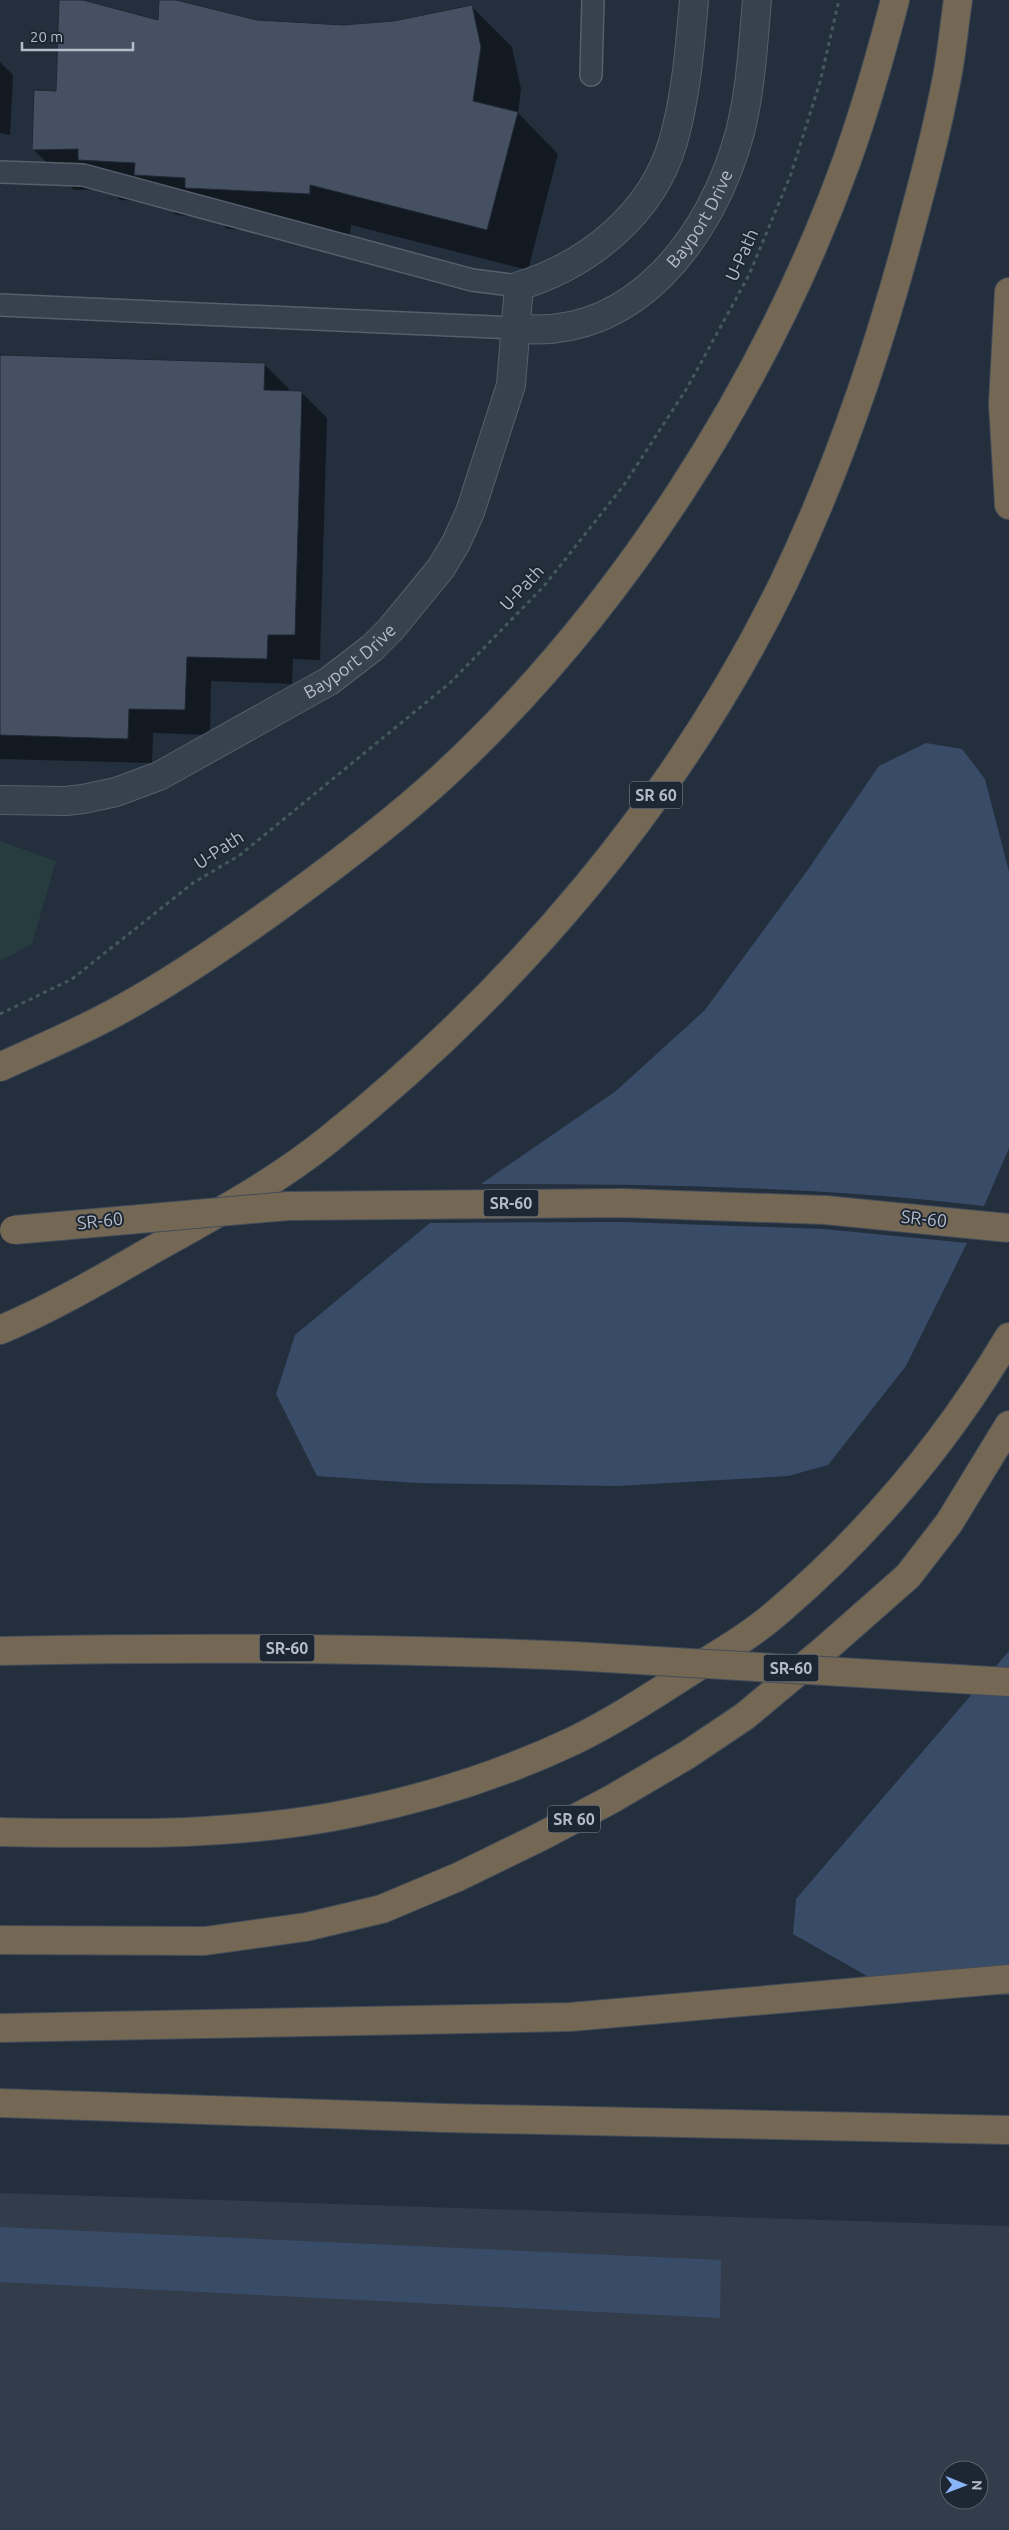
<svg xmlns="http://www.w3.org/2000/svg" width="1009" height="2530" font-family="Ubuntu,sans-serif">
	<style>
		.airport { fill: #323c4b; fill-rule: evenodd }
		.green { fill: #263c3f }
		.water { fill: #394c67 }
		.shadow { fill: #0007 }
		.building { fill: #455162; stroke: #1f2835 }
		.lines { fill: none; stroke-linecap: round; stroke-linejoin: round }
		.service-casing { stroke: #565f6c; stroke-width: 24 }
		.minor-casing { stroke: #565f6c; stroke-width: 30 }
		.motorway-casing { stroke: #434c59; stroke-width: 30 }
		.path { stroke: #44595c; stroke-width: 3; stroke-dasharray: 4 4; stroke-linecap: butt }
		.service { stroke: #38414e; stroke-width: 21 }
		.minor { stroke: #38414e; stroke-width: 28 }
		.motorway { stroke: #746855; stroke-width: 28 }
		.motorway-bridge-casing { stroke: #434c59; stroke-width: 30; stroke-linecap: butt }
		.motorway-bridge { stroke: #746855; stroke-width: 28 }
		.labels { text-anchor: middle; stroke-width: 4; stroke-linejoin: round; paint-order: stroke }
		.shield { fill: #1d2633; stroke: #878f9c; stroke-width: 1 }
		.shield-label { font-size: 16px; font-weight: bold; fill: #b4bcc9 }
		.street-label { font-size: 18px; fill: #b4bcc9; stroke: #1d2633 }
	</style>
	<rect width="100%" height="100%" fill="#242f3e"/>
	<path class="airport" d="M 0,2193 L 1009,2226 L 1009,2530 L 0,2530 ZM 949,2470 L 979,2470 L 979,2500 L 949,2500 Z"/>
	<path class="green" d="M 0,841 L 56,861 L 32,944 L 0,961 Z"/>
	<path class="water" d="M 926,743 L 962,749 L 985,779 L 1009,872 L 1009,1148 L 984,1206 C 817,1186 649,1184 481,1184 L 616,1091 L 705,1010 L 807,871 L 879,766 Z
		M 623,1222 L 824,1229 L 967,1243 L 906,1366 L 828,1465 L 788,1476 L 617,1486 L 416,1483 L 317,1476 L 276,1394 L 295,1335 L 430,1223 Z
		M 1009,1651 L 1009,1995 L 897,1993 L 793,1934 L 796,1899 Z
		M 0,2227 L 721,2260 L 720,2318 L 0,2282 Z"/>
	<path class="shadow" d="M 60,0 L 78,0 L 159,21 L 161,0 L 173,0 L 256,21 L 343,27 L 394,22 L 471,6 L 512,47 L 521,89 L 518,113 L 558,154 L 528,270 L 351,225 L 350,234 L 227,229 L 216,218 L 176,215 L 163,202 L 120,200 L 109,189 L 74,190 L 33,149 L 58,92 Z
		M 0,62 L 13,75 L 10,135 L 0,133 Z
		M 0,356 L 264,364 L 289,389 L 289,392 L 302,393 L 327,418 L 320,660 L 293,659 L 292,684 L 211,681 L 210,735 L 153,733 L 152,763 L 0,759 Z"/>
	<path class="building" d="M 59,0 L 83,0 L 158,20 L 159,0 L 176,0 L 257,20 L 343,25 L 394,21 L 472,5 L 481,47 L 473,101 L 518,112 L 487,230 L 310,185 L 310,194 L 185,188 L 185,178 L 134,175 L 135,163 L 78,160 L 78,149 L 32,150 L 34,90 L 56,91 Z
		M 0,355 L 265,363 L 264,390 L 302,391 L 295,635 L 268,635 L 267,659 L 187,657 L 185,710 L 129,709 L 128,739 L 0,735 Z"/>
	<g class="lines">
		<g class="service-casing">
			<path id="service" d="M 591,75 L 593,0
				M 0,172 L 83,175 L 472,280 L 519,286
				M 0,305 L 516,328"/>
		</g>
		<g class="minor-casing">
			<g id="minor">
				<path id="s1" d="M 516,328 C 634,343 713,234 740,132 C 751,89 753,44 757,0"/>
				<path id="s2" d="M 0,800 L 66,801 L 83,799 L 116,792 L 159,776 L 329,681 L 372,648 L 391,629 L 441,568 L 456,543 L 470,512 L 511,385 L 519,286 C 588,265 652,214 673,142 C 686,97 690,47 694,0"/>
			</g>
		</g>
		<g class="motorway-casing">
			<path id="motorway" d="M 1009,292 L 1003,404 L 1009,505
				M 0,1067 C 39,1049 80,1032 118,1011 C 177,979 233,940 288,900 C 340,862 393,822 441,778 C 619,614 765,387 847,160 C 866,107 881,54 895,0
				M 0,1330 C 50,1309 98,1281 145,1254 C 207,1219 272,1185 328,1140 C 515,990 677,801 783,584 C 834,478 873,366 904,253 C 920,194 936,136 947,77 C 952,52 954,26 958,0
				M 0,1651 C 191,1647 382,1648 573,1656
				M 0,1832 C 119,1834 240,1837 357,1812 C 431,1797 505,1773 573,1741 C 614,1721 652,1696 691,1671 C 722,1652 753,1634 780,1610 C 871,1532 948,1440 1009,1337
				M 0,1940 L 205,1941 L 306,1927 L 382,1909 L 458,1877 L 540,1837 L 612,1799 L 687,1755 L 745,1716 L 824,1650 L 908,1576 L 949,1523 L 1009,1425
				M 0,2028 L 570,2017 L 1009,1979
				M 0,2103 L 445,2118 L 1009,2130"/>
		</g>
		<path class="path" d="M 0,1014 L 72,979 L 193,883 L 240,855 L 451,682 L 544,586 L 624,485 L 687,388 L 749,275 L 791,174 L 820,82 L 839,0"/>
		<use href="#service" class="service"/>
		<use href="#minor" class="minor"/>
		<use href="#motorway" class="motorway"/>
		<g class="motorway-bridge-casing">
			<path id="motorway-bridge" d="M 14,1230 L 288,1206 L 623,1203 L 825,1210 L 1009,1228
				M 573,1656 L 1009,1682"/>
		</g>
		<use href="#motorway-bridge" class="motorway-bridge"/>
	</g>
	<g class="labels">
		<g class="shield">
			<rect x="630" y="781.5" width="52" height="27" rx="4"/>
			<rect x="483.5" y="1189.5" width="55" height="27" rx="4"/>
			<rect x="259.5" y="1634.5" width="55" height="27" rx="4"/>
			<rect x="763.5" y="1654.5" width="55" height="27" rx="4"/>
			<rect x="548" y="1805.5" width="52" height="27" rx="4"/>
		</g>
		<g class="shield-label">
			<text x="656" y="801">SR 60</text>
			<text x="511" y="1209">SR-60</text>
			<text x="287" y="1654">SR-60</text>
			<text x="791" y="1674">SR-60</text>
			<text x="574" y="1825">SR 60</text>
		</g>
		<g class="street-label">
			<text dy="6" stroke="none"><textPath href="#s1" startOffset="229">Bayport Drive</textPath></text>
			<text transform="translate(742 255) rotate(-66)" y="6">U-Path</text>
			<text transform="translate(522 588) rotate(-47)" y="6">U-Path</text>
			<text dy="6" stroke="none"><textPath href="#s2" startOffset="386">Bayport Drive</textPath></text>
			<text transform="translate(219 850) rotate(-33)" y="6">U-Path</text>
			<text transform="translate(924 1219) rotate(6)" y="6">SR-60</text>
			<text transform="translate(100 1221) rotate(-6)" y="6">SR-60</text>
		</g>
	</g>
	<g transform="translate(964 2485) rotate(91)"><circle r="24" fill="#1d2633" stroke="#59626f"/>
	<path d="M0-4L9 19L0 12L-9 19Z" fill="#8ab4f8"/>
	<text y="-8" font-size="14" font-weight="bold" text-anchor="middle" fill="#b4bcc9">N</text>
	</g>
	<path d="M22 42v8h111v-8" fill="none" stroke="#b4bcc9" stroke-width="2.5"/>
	<text x="30" y="42" font-size="15" fill="#b4bcc9" stroke="#1d2633" stroke-width="4" paint-order="stroke">20 m</text>
</svg>
